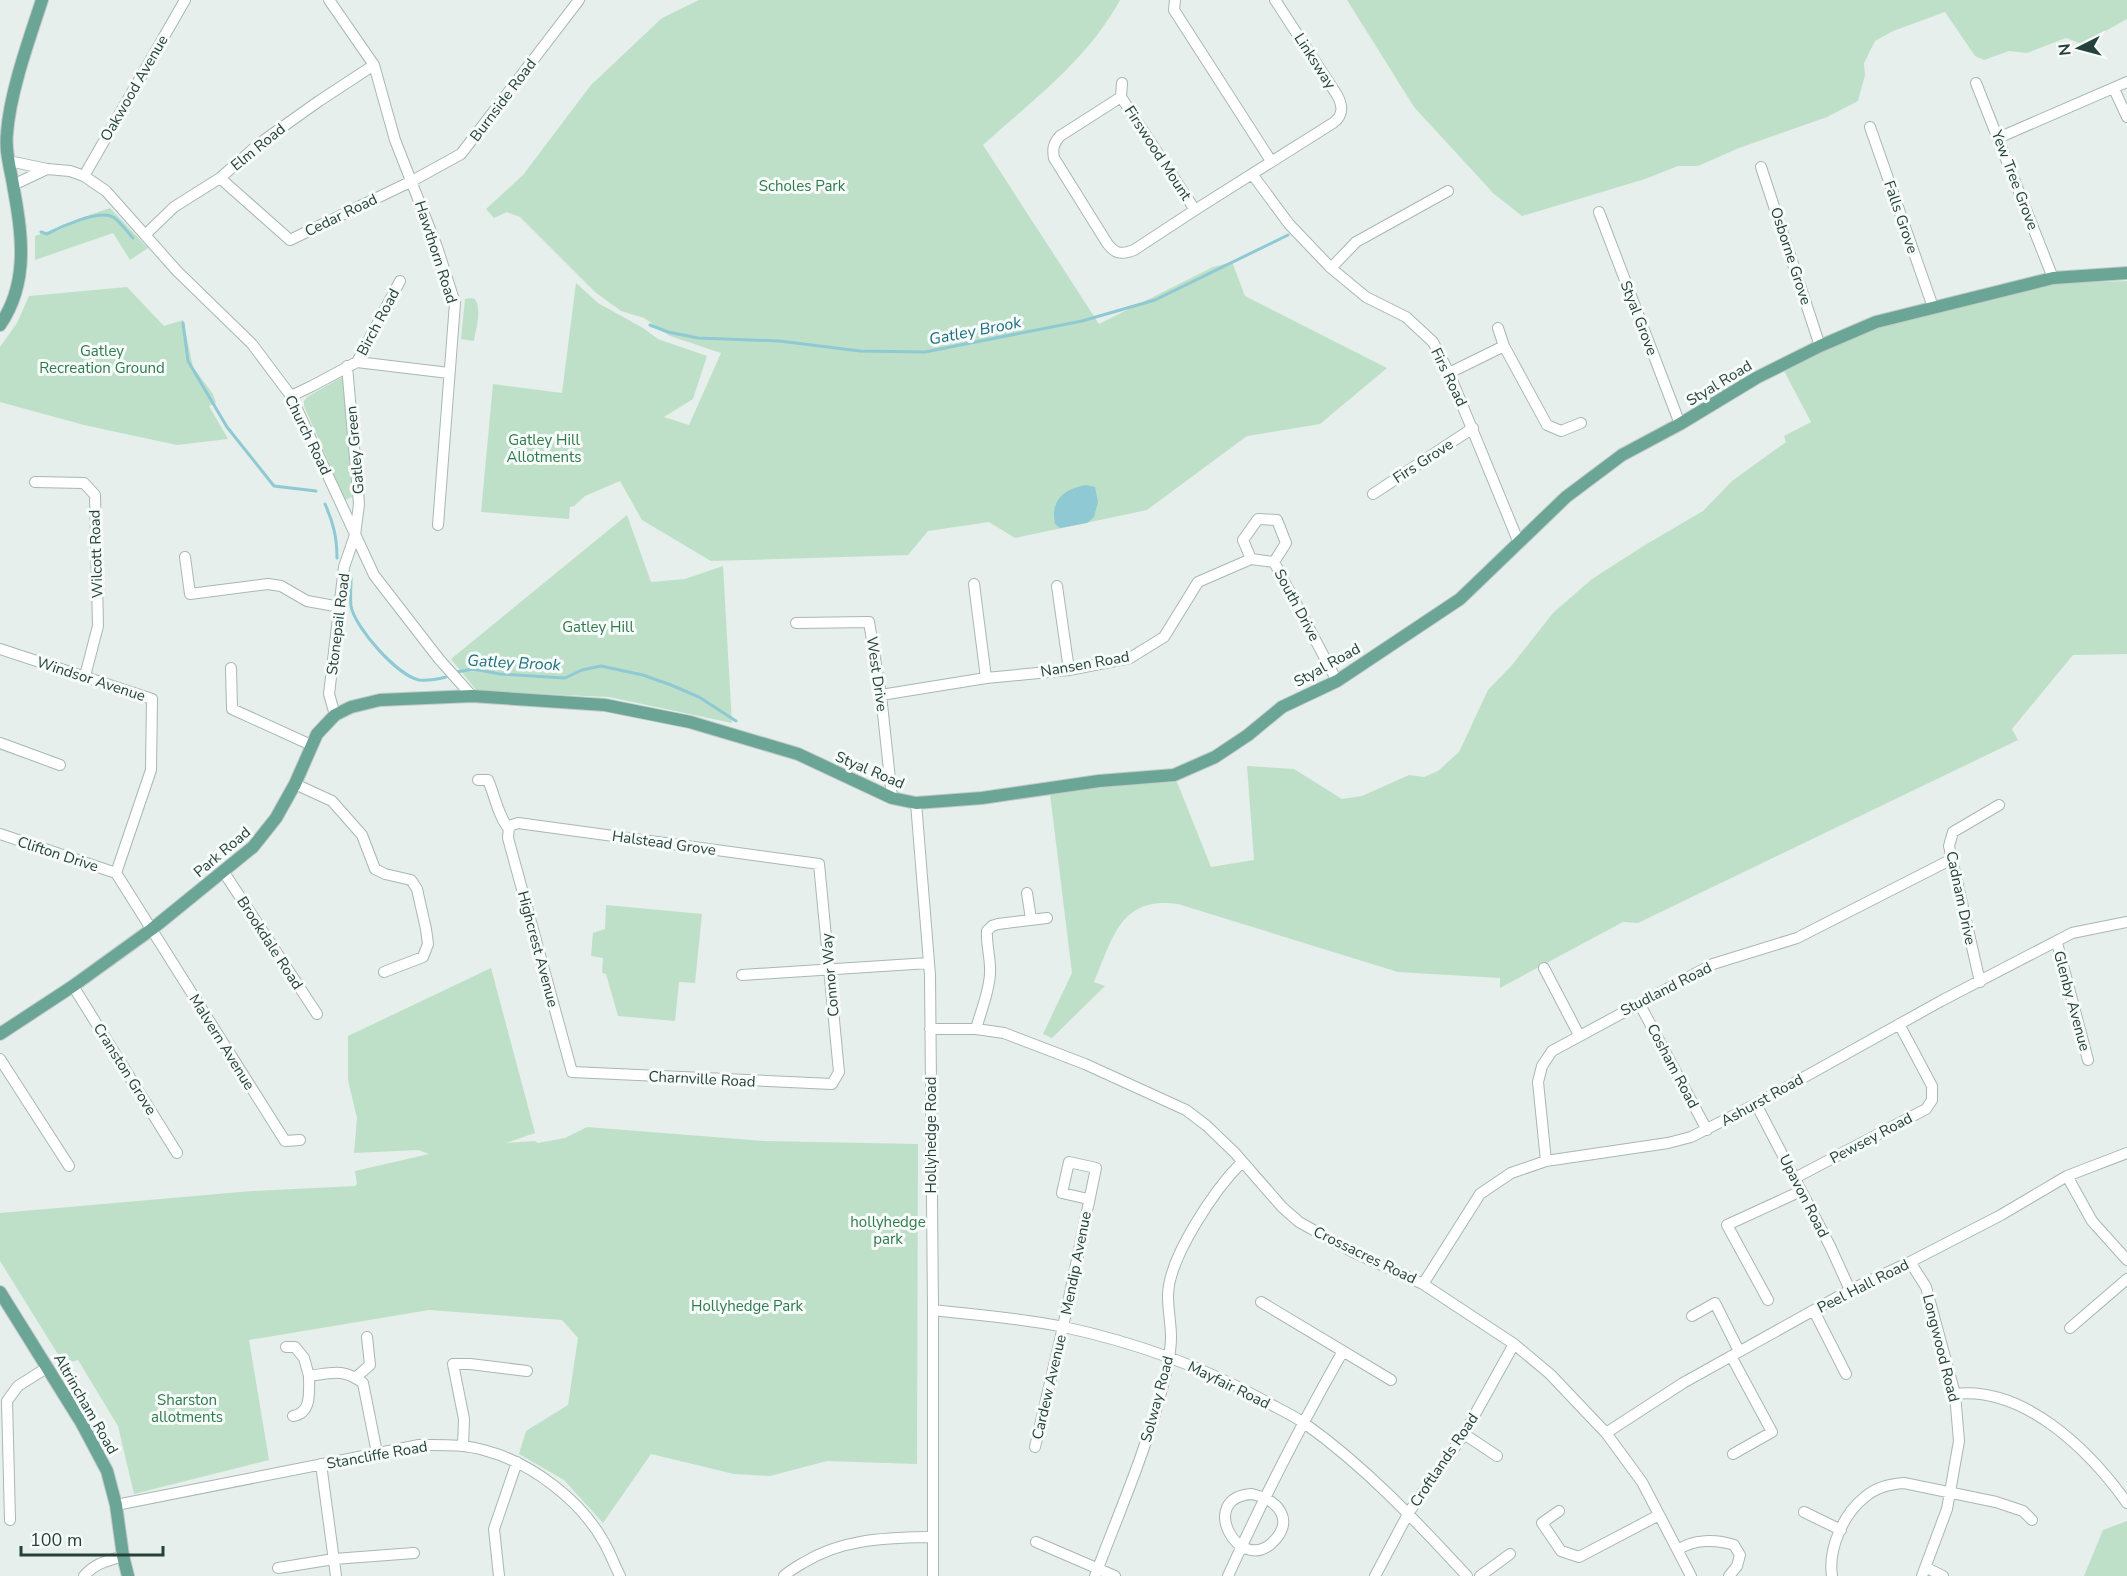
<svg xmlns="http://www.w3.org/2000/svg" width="2127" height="1576" font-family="'Nunito Sans',sans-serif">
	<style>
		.green { fill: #bfe0c8 }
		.water { fill: #8ec9d4 }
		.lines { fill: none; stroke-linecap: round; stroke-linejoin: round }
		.stream { stroke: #8ec9d4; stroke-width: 3 }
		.minor-casing { stroke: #a8b8b2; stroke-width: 12 }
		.major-casing { stroke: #c2cac8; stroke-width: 14 }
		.minor { stroke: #fff; stroke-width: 10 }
		.major { stroke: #6aa596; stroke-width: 12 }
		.labels { text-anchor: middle; stroke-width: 6; stroke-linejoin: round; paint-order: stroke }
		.street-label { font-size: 15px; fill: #24423a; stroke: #f7fbf9 }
		.park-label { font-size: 15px; fill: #2d7a4b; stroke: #f7fbf9 }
		.water-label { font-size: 16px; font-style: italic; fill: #1c6f80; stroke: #f7fbf9 }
	</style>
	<rect width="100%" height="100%" fill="#e6efeb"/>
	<path class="green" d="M 699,0 L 1120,0 C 1088,59 1032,101 983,145 L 1099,324 L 1213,267 L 1232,262 L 1245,296 L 1387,368 L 1320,424 L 1247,436 L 1147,510 L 1015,538 L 989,522 L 928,531 L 908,555 L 711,561 L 642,520 L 620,481 L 585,496 L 574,506 L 570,507 L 569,519 L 481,512 L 493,384 L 562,393 L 576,283 L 598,303 L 643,328 L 658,339 L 707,356 L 693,399 L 664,417 L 689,425 L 721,353 L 670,336 L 644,318 L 621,311 L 595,292 L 520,217 L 507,212 L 494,218 L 486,209 L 523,175 L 591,85 L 662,18 Z
		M 1347,0 L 2127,0 L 2127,19 L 2082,44 L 2066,38 L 2027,53 L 2009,51 L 1984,60 L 1975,56 L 1945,12 L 1893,31 L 1875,41 L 1864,63 L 1865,75 L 1858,101 L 1827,117 L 1739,148 L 1698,166 L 1678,166 L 1645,179 L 1522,216 L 1494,194 L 1414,107 Z
		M 110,208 L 148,248 L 130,260 L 113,233 L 35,260 L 35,236 C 61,227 84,216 110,208 Z
		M 2127,281 L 2127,654 L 2073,655 L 2012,729 L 2018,740 L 1638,923 L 1623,922 L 1500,988 L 1500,978 L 1398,972 L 1178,904 C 1120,896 1113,938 1094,982 L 1105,986 L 1052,1038 L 1043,1034 L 1072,973 L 1050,794 L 1116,785 L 1177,782 L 1211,867 L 1254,860 L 1247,766 L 1294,769 L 1342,799 L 1362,796 L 1409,775 L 1424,777 L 1438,771 L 1459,752 L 1488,690 L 1512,665 L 1553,613 L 1592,579 L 1645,545 L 1703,511 L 1732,481 L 1786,442 L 1784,436 L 1811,422 L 1783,369 L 1872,328 L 2055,283 Z
		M 127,287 L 164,326 L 183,320 L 193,367 L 213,394 L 216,403 L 209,406 L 228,439 L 177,445 L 84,425 L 0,402 L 0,347 L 17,323 L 29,296 Z
		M 471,298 L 475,299 C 482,311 476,327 474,341 L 461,339 L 465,299 Z
		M 344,376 L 352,497 L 345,500 L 304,406 L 304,401 L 307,397 Z
		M 627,515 L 651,582 L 685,579 L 723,566 L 732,723 L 609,697 L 477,691 L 451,659 Z
		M 606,905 L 702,914 L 695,983 L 679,982 L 675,1021 L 618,1016 L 606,974 L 602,973 L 603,958 L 591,956 L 593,933 L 605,929 Z
		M 491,968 L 535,1133 L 506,1143 L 535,1141 L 538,1143 L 565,1138 L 587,1127 L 764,1141 L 918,1144 L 917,1464 L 827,1461 L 770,1476 L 734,1474 L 651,1454 L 603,1523 L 564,1480 L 519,1454 L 526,1431 L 568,1405 L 578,1338 L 562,1320 L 429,1310 L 249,1340 L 269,1460 L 134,1494 L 118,1426 L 78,1360 L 64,1364 L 0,1261 L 0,1213 L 252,1191 L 355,1186 L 357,1184 L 355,1171 L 429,1154 L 418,1150 L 354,1153 L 357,1118 L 348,1080 L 348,1036 Z
		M 2127,1521 L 2127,1576 L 2084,1576 L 2103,1530 Z"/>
	<path class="water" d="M 1086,485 L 1095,487 L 1098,502 L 1094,517 L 1087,523 L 1060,528 L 1055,524 C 1050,500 1064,489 1086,485 Z"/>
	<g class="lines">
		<path class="stream" d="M 41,232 L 47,234 C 60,227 99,209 113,217 C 120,221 127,232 133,238
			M 183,323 L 188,361 L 227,427 L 274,486 L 316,491
			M 650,325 L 668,332 L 698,338 L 779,341 L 860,351 L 925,352 L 1082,321 L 1155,300 L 1288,235
			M 325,504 C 333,522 337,537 337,558
			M 351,578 C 351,587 350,597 351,606 C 355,628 397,675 419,680 C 427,681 438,679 446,677
			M 457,672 L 473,669 L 500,674 L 565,678 L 582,670 L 601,666 L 643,675 L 671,685 L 699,697 L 736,721"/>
		<g class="minor-casing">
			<path id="minor" d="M 329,0 L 374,65 L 395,140 L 437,247 L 455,303 L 438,525
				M 1175,0 L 1174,10 L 1271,161
				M 1976,83 L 2053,278
				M 2114,89 L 2127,117
				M 1121,97 L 1195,210 L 1134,250 C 1121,255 1115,254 1107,243 L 1054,158 C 1052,148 1054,143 1060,136 Z
				M 1121,97 L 1122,83
				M 1870,127 L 1933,307
				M 1998,138 L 2127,82
				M 9,161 L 47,169 L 70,171 L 84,176 L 106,191 L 177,271 L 252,344 L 291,396 L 374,575 L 439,659 L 472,696
				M 1761,167 L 1820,346
				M 1252,174 L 1289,224 L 1331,268 L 1366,297 L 1406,317 L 1433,342 L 1449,373 L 1519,543
				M 84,176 L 185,0
				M 220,178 L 290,240 L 412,181 L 461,154 L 579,0
				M 13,185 L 47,169
				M 1195,210 L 1333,123 C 1344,115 1343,106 1337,95 L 1275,0
				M 1599,212 L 1680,424
				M 146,234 L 174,207 L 220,178 L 260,143 L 319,101 L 374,65
				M 1331,268 L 1356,242 L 1448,191
				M 1498,328 L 1504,346
				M 357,362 L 449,373
				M 1449,373 L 1504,346 L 1547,425 L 1561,431 L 1581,423
				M 291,396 L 312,386 L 357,362 L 400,281
				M 35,482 L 84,483 L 95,495 L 98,626 L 85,676
				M 1373,494 L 1473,428
				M 1258,519 L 1277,520 L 1286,543 L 1274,562 L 1251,559 L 1243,540 Z
				M 185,557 L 190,594 L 268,584 L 281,586 L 307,601 L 340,607
				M 1274,562 L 1337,681
				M 974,584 L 986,678
				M 1057,586 L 1069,670
				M 796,623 L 869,622 L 881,695 L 892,798
				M 0,649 L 152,699 L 151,770 L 116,873 L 285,1141 L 300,1140
				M 231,668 L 232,709 L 311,745
				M 881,695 L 986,678 L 1069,670 L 1130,658 L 1164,637 L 1198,582 L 1251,559
				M 335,715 L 329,694 L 344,567 L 355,535 L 359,504 L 347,366
				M 0,743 L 60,765
				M 478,780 L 488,780 C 495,796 498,816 509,829
				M 295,784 L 332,801 L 362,835 L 375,869 L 385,874 L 411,880 L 417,889 L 426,929 L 428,944 L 423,957 L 384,972
				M 916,803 L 930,975 L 933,1310 L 933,1576
				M 518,823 L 819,864 L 839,1072 L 832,1084 L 572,1072 L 508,838 L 509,826 Z
				M 0,834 L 116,873
				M 223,871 L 317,1014
				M 1027,893 L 1031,919
				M 2057,943 L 2088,1060
				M 1544,968 L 1579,1035
				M 742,975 L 929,963
				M 1980,982 L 1949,846 L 1953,832 L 1999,805
				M 73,986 L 177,1153
				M 1639,1003 L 1707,1130
				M 930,1029 L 976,1029 L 1004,1033 L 1085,1064 L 1186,1110 L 1207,1126 L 1235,1153 L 1282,1207 L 1299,1222 L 1353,1252 L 1423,1284 L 1514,1344 L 1550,1374 L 1606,1433 L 1642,1482 L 1691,1576
				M 976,1029 C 981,1011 989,992 990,974 C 991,959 986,945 987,931 L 992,926 L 998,924 L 1047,918
				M 0,1059 L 69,1166
				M 1756,1104 L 1830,1246 L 1850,1290
				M 1546,1161 L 1538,1082 L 1542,1066 L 1552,1051 L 1713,964 L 1797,938 L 1952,859
				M 2067,1176 L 2092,1221 L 2127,1260
				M 1795,1178 L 1926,1109 L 1932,1100 L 1932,1086 L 1899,1024
				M 1910,1262 L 1926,1287 L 1955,1394 L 1959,1441 L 1947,1509 L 1922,1576
				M 1423,1284 L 1480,1194 L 1511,1173 L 1546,1161 L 1668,1143 L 1691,1137 L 1756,1104 L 1941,1001 L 2072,933 L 2127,922
				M 1768,1300 L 1727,1225 L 1801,1191
				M 1261,1302 L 1391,1380
				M 933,1310 C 977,1315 1021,1318 1064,1327 C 1133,1342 1199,1365 1261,1399 C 1275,1407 1291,1414 1304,1423 C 1366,1467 1416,1521 1467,1576
				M 1814,1311 L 1846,1374
				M 1692,1316 L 1715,1303 L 1739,1351
				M 2070,1328 L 2127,1279
				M 286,1347 L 295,1347 L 304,1358 L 309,1376
				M 1731,1356 L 1772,1432 L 1733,1454
				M 355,1378 L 370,1365 L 367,1337
				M 1955,1394 C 2025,1386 2090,1451 2127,1503
				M 293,1416 C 312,1413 309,1392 309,1376 C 332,1373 343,1368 363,1383 L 377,1453
				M 1606,1433 L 1683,1383 L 1850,1290 L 1910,1262 L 2001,1215 L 2067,1176 L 2127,1153
				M 1464,1434 L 1497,1456
				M 463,1446 L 464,1419 L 453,1364 L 470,1364 L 527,1371
				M 1035,1447 L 1063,1327 L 1096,1168 L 1069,1162 L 1062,1193 L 1088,1199
				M 321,1464 L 336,1576
				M 1252,1494 C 1278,1500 1296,1520 1272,1543 C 1238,1574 1197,1497 1252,1494 Z
				M 116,1505 L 419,1445 C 442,1445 465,1444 487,1451 C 531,1463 579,1499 602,1539 C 609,1550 614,1564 620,1576
				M 1559,1511 L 1542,1523 L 1561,1551 L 1579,1557 L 1659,1515
				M 1804,1512 L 1841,1530
				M 10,1520 L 7,1401 L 18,1386 L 48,1367
				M 1036,1542 L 1115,1576
				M 1678,1550 C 1693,1539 1716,1539 1734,1545 L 1740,1555 L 1737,1566 L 1729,1576
				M 278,1568 L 334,1559 L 414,1553
				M 1927,1568 L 1943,1576
				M 84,1576 C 95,1563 107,1561 123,1556
				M 499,1576 L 494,1529 L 517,1462
				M 784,1576 C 789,1571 796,1567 803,1563 C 843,1538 887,1538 933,1537
				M 1095,1576 C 1117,1518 1142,1460 1159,1400 C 1164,1381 1171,1357 1171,1337 C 1171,1324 1168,1310 1168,1296 C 1168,1258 1215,1189 1242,1162
				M 1228,1576 C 1263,1499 1301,1425 1343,1351
				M 1375,1576 L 1409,1512 L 1464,1434 L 1514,1344
				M 1480,1576 L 1510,1554
				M 1832,1576 C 1828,1549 1843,1514 1865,1497 C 1876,1487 1890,1484 1904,1483 L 1996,1502 L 2023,1511 L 2032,1520"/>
		</g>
		<g class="major-casing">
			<path id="major" d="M 0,325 C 31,280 21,229 12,179 C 9,164 5,148 7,133 C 10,92 29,40 42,0
				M 0,1034 L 73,986 L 152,929 L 253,847 L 276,818 L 295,784 L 317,734 L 335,715 L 351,707 L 380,700 L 472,696 L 605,705 L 690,722 L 798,754 L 892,798 L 916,803 L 982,798 L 1099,781 L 1174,775 L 1215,757 L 1248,735 L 1282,707 L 1337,681 L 1460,599 L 1566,497 L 1622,455 L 1680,424 L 1756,378 L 1820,346 L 1876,322 L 2053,278 L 2127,273
				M 0,1292 L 81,1422 L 107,1471 L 116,1505 L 123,1556 L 128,1576"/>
		</g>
		<use href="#minor" class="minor"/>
		<use href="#major" class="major"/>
	</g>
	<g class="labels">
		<g class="street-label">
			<text transform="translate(1315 61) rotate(57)" y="5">Linksway</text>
			<text transform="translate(134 88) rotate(-60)" y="5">Oakwood Avenue</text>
			<text transform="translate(503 100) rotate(-53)" y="5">Burnside Road</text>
			<text transform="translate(258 147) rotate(-39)" y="5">Elm Road</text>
			<text transform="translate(1158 153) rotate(57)" y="5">Firswood Mount</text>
			<text transform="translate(2015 180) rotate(69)" y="5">Yew Tree Grove</text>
			<text transform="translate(341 215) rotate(-26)" y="5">Cedar Road</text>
			<text transform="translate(1901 217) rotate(71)" y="5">Falls Grove</text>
			<text transform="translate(436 252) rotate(72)" y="5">Hawthorn Road</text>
			<text transform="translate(1791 256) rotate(72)" y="5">Osborne Grove</text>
			<text transform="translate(1639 318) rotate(69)" y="5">Styal Grove</text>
			<text transform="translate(378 322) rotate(-62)" y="5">Birch Road</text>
			<text transform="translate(1449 377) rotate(64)" y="5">Firs Road</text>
			<text transform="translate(1719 383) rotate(-31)" y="5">Styal Road</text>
			<text transform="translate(308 435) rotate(64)" y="5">Church Road</text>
			<text transform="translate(355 450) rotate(-95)" y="5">Gatley Green</text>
			<text transform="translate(1423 461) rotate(-33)" y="5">Firs Grove</text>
			<text transform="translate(96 554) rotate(-92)" y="5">Wilcott Road</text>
			<text transform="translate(1297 605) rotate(62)" y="5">South Drive</text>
			<text transform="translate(338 624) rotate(-83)" y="5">Stonepail Road</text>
			<text transform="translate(1085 664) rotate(-10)" y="5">Nansen Road</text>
			<text transform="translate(1327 665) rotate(-29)" y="5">Styal Road</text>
			<text transform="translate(877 674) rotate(82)" y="5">West Drive</text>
			<text transform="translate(91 679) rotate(18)" y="5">Windsor Avenue</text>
			<text transform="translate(870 770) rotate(23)" y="5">Styal Road</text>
			<text transform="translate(664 843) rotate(8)" y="5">Halstead Grove</text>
			<text transform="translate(222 852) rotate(-40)" y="5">Park Road</text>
			<text transform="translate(58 854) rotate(18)" y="5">Clifton Drive</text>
			<text transform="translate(1961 898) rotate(78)" y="5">Cadnam Drive</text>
			<text transform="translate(270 943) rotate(57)" y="5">Brookdale Road</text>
			<text transform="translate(538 949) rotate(75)" y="5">Highcrest Avenue</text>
			<text transform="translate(830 975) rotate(-95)" y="5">Connor Way</text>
			<text transform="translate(1666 989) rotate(-27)" y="5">Studland Road</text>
			<text transform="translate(2072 1001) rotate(75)" y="5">Glenby Avenue</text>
			<text transform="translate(222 1042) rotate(58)" y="5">Malvern Avenue</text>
			<text transform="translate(1673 1066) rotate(62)" y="5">Cosham Road</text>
			<text transform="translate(125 1069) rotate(58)" y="5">Cranston Grove</text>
			<text transform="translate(702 1079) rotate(3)" y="5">Charnville Road</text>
			<text transform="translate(1762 1100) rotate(-29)" y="5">Ashurst Road</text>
			<text transform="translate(931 1135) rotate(-90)" y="5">Hollyhedge Road</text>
			<text transform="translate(1871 1138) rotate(-28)" y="5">Pewsey Road</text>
			<text transform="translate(1804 1196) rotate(63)" y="5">Upavon Road</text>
			<text transform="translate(1365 1255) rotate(26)" y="5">Crossacres Road</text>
			<text transform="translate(1076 1263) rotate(-79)" y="5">Mendip Avenue</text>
			<text transform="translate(1863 1286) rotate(-27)" y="5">Peel Hall Road</text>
			<text transform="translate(1941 1348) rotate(76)" y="5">Longwood Road</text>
			<text transform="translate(1229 1385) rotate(26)" y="5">Mayfair Road</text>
			<text transform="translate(1049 1387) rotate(-77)" y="5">Cardew Avenue</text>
			<text transform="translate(1157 1399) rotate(-75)" y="5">Solway Road</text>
			<text transform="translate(86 1404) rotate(60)" y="5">Altrincham Road</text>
			<text transform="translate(377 1455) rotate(-10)" y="5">Stancliffe Road</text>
			<text transform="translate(1444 1460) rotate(-56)" y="5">Croftlands Road</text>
		</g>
		<g class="park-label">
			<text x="802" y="191">Scholes Park</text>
			<text x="102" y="356">Gatley<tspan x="102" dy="17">Recreation Ground</tspan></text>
			<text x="544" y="445">Gatley Hill<tspan x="544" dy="17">Allotments</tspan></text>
			<text x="598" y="632">Gatley Hill</text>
			<text x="888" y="1227">hollyhedge<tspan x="888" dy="17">park</tspan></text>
			<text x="747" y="1311">Hollyhedge Park</text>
			<text x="187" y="1405">Sharston<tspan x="187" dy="17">allotments</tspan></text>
		</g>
		<g class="water-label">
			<text transform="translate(975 330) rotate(-11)" y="6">Gatley Brook</text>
			<text transform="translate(514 662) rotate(3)" y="6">Gatley Brook</text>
		</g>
	</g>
	<g transform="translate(2079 48) rotate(264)" stroke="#f7fbf9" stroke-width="4.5" paint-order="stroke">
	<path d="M0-4.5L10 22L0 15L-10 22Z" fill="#24423a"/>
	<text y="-9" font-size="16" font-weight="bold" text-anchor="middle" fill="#24423a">N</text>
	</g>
	<path d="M21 1546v9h142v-9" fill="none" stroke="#24423a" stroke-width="3"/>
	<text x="30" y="1546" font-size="18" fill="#24423a" stroke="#f7fbf9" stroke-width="4.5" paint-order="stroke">100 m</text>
</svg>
